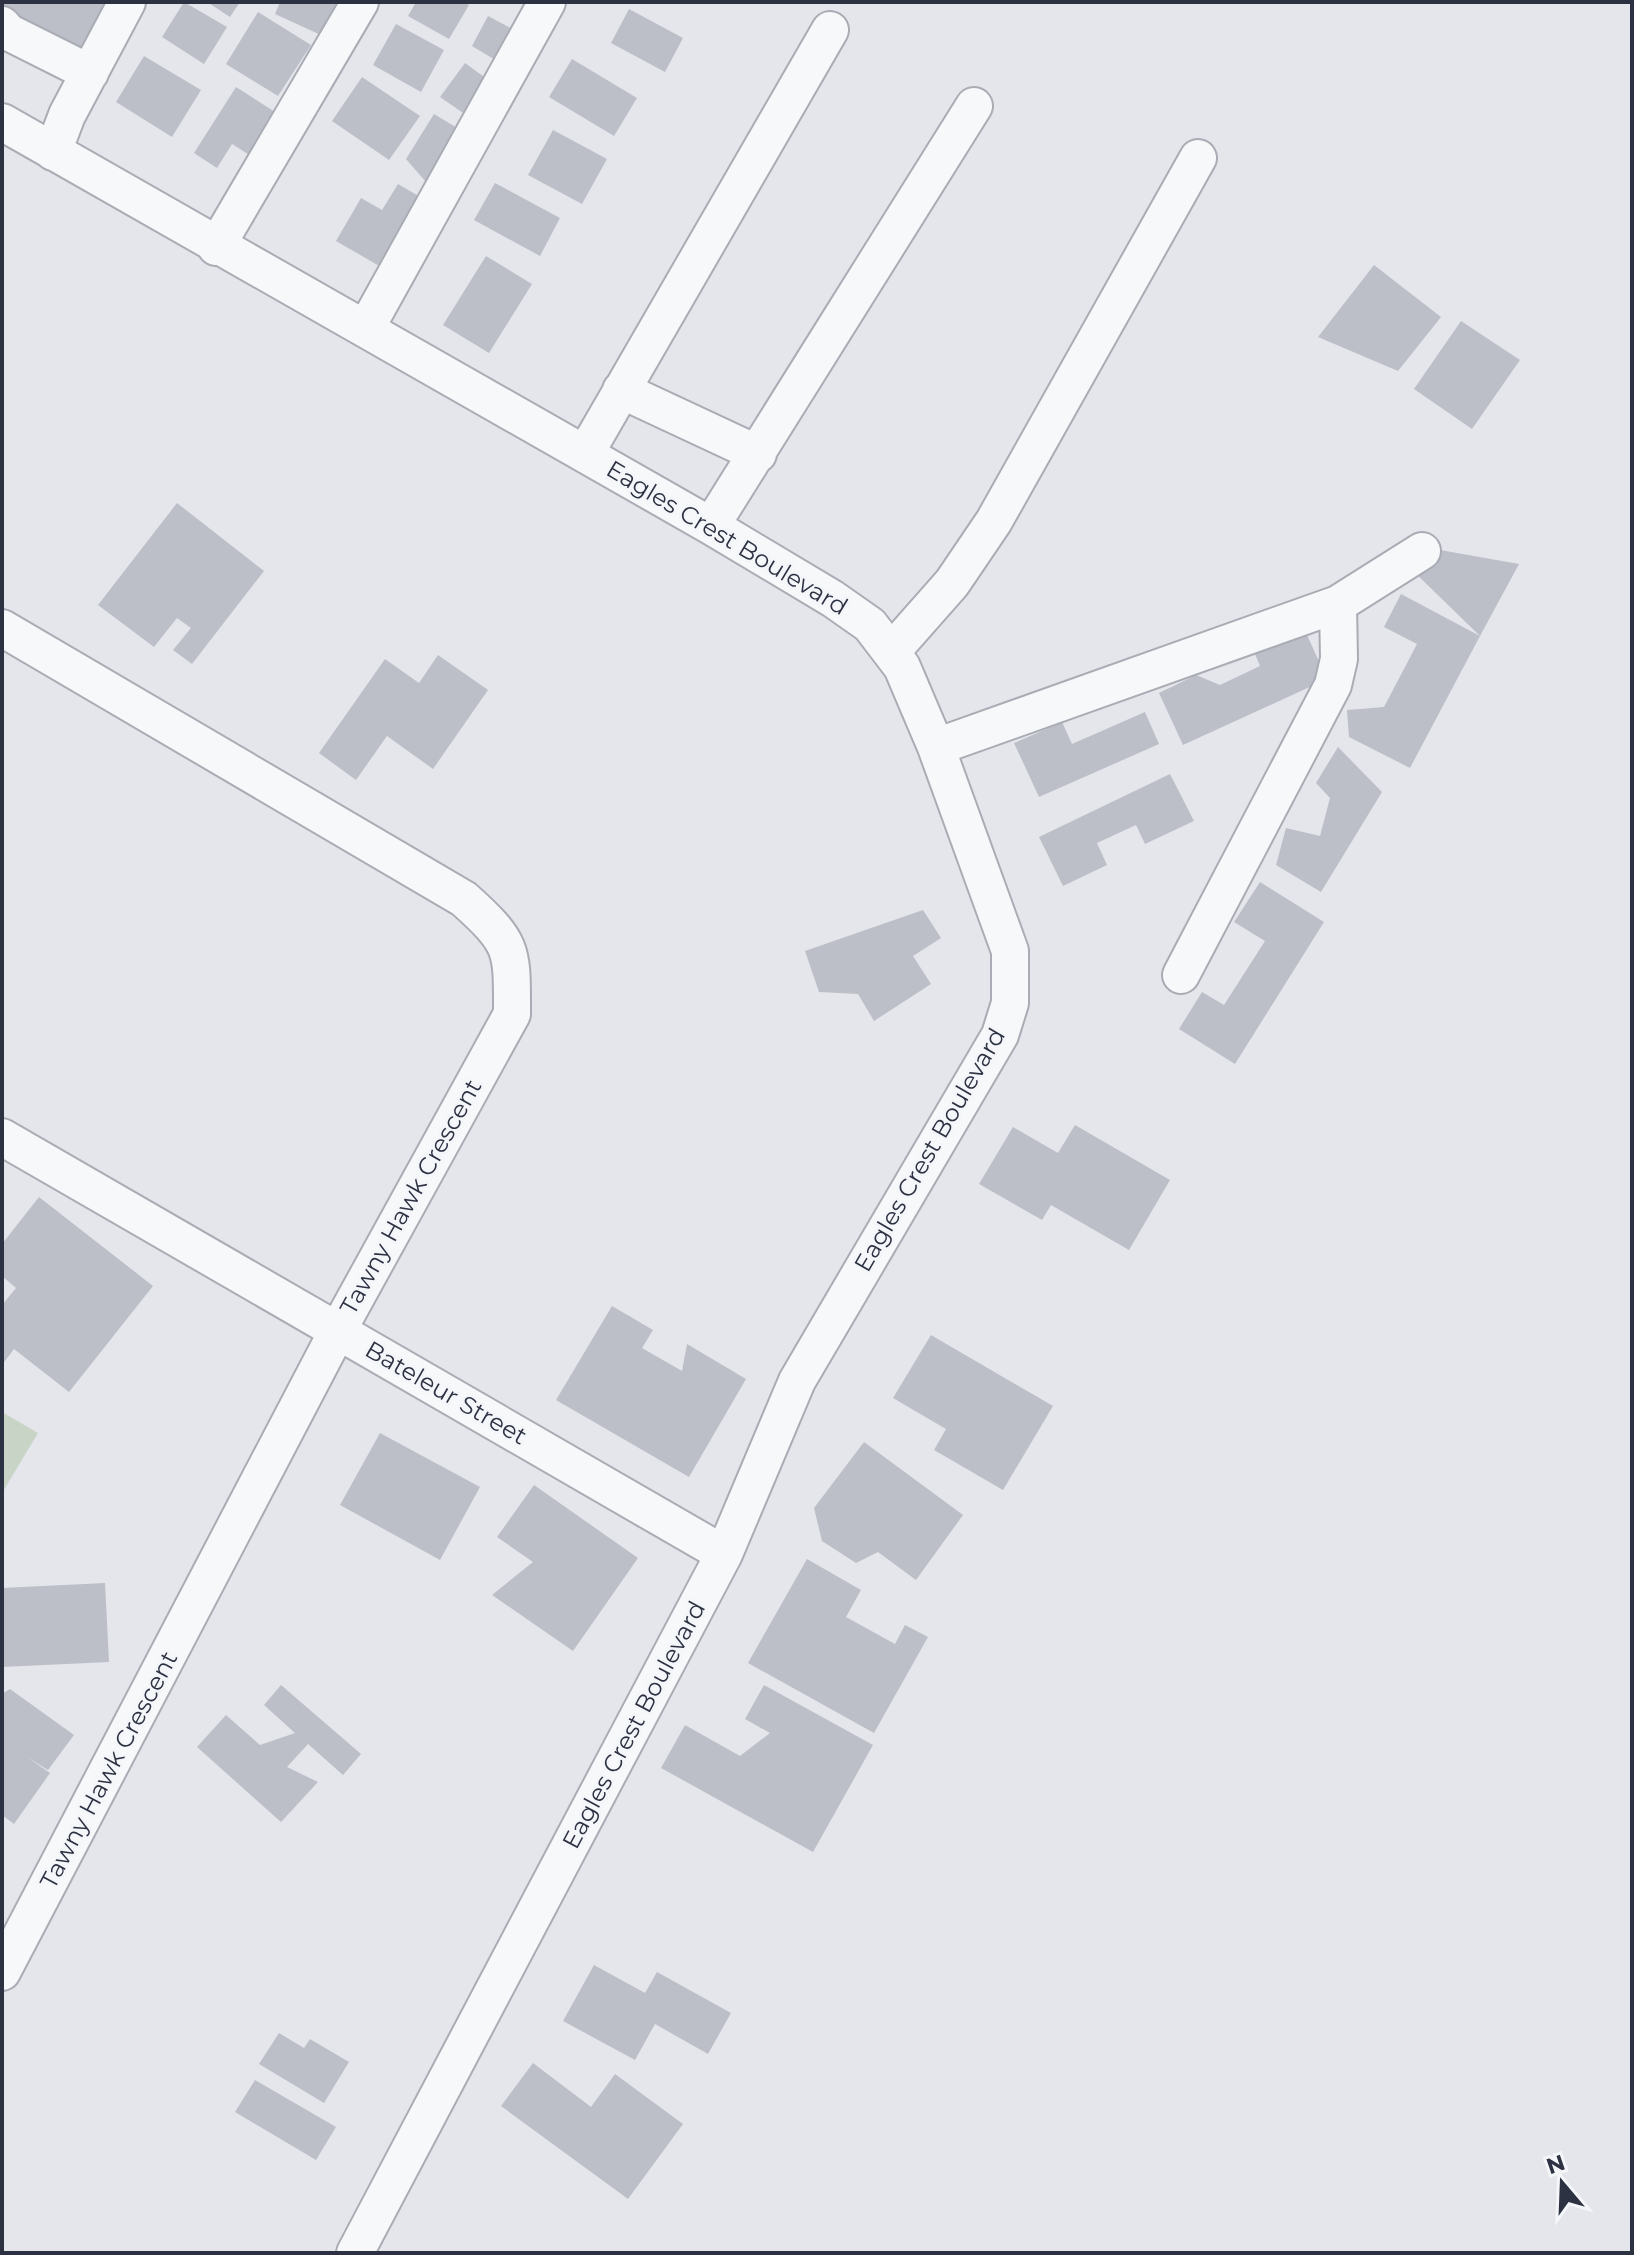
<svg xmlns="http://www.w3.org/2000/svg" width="1634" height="2255" font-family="Montserrat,sans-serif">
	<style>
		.green { fill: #c8d5c6 }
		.building { fill: #bcbfc8 }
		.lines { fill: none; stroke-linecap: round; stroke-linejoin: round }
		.street-casing { stroke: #aaacb5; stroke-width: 40 }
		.street { stroke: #f7f8fa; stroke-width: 36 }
		.labels { text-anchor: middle; stroke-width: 6; stroke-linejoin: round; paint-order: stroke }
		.street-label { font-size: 24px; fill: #2d3243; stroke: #f4f6f9 }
	</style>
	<rect width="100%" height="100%" fill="#e5e6eb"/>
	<path class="green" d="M 2,1412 L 38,1433 L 2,1493 Z"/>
	<path class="building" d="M 5,2 L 110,2 L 84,50 L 3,7 Z
		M 184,2 L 227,27 L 204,64 L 162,37 Z
		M 207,2 L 240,2 L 230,17 Z
		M 280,2 L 338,2 L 323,36 L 275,14 Z
		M 416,2 L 463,2 L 469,5 L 449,39 L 408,16 Z
		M 629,9 L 683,38 L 665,72 L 611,43 Z
		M 258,12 L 311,45 L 278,96 L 226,64 Z
		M 488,16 L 514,30 L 497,61 L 472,46 Z
		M 396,24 L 444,50 L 421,92 L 373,65 Z
		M 144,56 L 201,90 L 172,137 L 116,102 Z
		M 572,59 L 637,98 L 614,136 L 549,97 Z
		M 465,63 L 491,82 L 466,115 L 440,97 Z
		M 362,77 L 420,116 L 389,160 L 332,121 Z
		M 236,87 L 278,114 L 251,156 L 232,144 L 217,168 L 194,153 Z
		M 434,114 L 459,129 L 426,182 L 406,159 Z
		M 553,130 L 607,159 L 582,204 L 528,175 Z
		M 495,183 L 560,218 L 540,256 L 474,220 Z
		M 398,184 L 422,198 L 381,267 L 336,241 L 361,198 L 382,210 Z
		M 486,256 L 532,284 L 489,353 L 443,325 Z
		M 1374,265 L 1441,317 L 1398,371 L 1318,337 Z
		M 1461,321 L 1520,360 L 1472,429 L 1414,389 Z
		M 177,503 L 264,571 L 192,664 L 173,650 L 191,628 L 177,618 L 154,647 L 98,605 Z
		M 1440,550 L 1519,564 L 1480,636 L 1409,567 Z
		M 1401,594 L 1480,636 L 1410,768 L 1349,737 L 1347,710 L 1384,707 L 1417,644 L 1384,627 Z
		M 1302,624 L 1327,679 L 1183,745 L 1159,693 L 1196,675 L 1220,685 L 1260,666 L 1252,647 Z
		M 438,655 L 488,690 L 433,769 L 387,736 L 356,780 L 319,753 L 385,659 L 419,683 Z
		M 1145,712 L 1159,744 L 1039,797 L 1014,743 L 1062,722 L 1072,744 Z
		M 1338,747 L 1382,792 L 1321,892 L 1276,865 L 1286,828 L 1320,836 L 1330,798 L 1316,783 Z
		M 1170,774 L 1194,821 L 1145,844 L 1136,825 L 1097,843 L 1107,865 L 1063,886 L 1039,837 Z
		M 1260,882 L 1324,922 L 1235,1064 L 1179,1029 L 1202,992 L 1224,1005 L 1265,941 L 1234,922 Z
		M 923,910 L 941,938 L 913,956 L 931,984 L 874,1021 L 858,994 L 819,992 L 805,951 Z
		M 1075,1125 L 1170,1180 L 1129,1250 L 1051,1205 L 1042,1220 L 979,1184 L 1013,1127 L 1058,1153 Z
		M 39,1197 L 153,1286 L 69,1392 L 14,1349 L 2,1365 L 2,1305 L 16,1288 L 2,1276 L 2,1244 Z
		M 612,1306 L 653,1330 L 642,1348 L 682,1371 L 687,1344 L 746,1379 L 689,1477 L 556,1400 Z
		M 931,1335 L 1053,1406 L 1003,1490 L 934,1450 L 946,1429 L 893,1398 Z
		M 380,1433 L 480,1487 L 440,1560 L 340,1505 Z
		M 864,1442 L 963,1515 L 916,1580 L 878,1552 L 856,1563 L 822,1541 L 814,1508 Z
		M 534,1485 L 638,1558 L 573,1651 L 492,1595 L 533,1562 L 497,1537 Z
		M 807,1559 L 861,1590 L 846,1617 L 895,1644 L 905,1625 L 928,1637 L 874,1733 L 748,1663 Z
		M 105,1583 L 109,1662 L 2,1667 L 2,1588 Z
		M 281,1685 L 361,1754 L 343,1775 L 308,1744 L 287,1767 L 318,1782 L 281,1822 L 197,1747 L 226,1715 L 260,1745 L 295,1733 L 264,1705 Z
		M 764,1685 L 873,1745 L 813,1852 L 661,1768 L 685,1725 L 740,1756 L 770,1733 L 745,1719 Z
		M 10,1689 L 74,1735 L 48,1770 L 27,1757 L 50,1773 L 14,1824 L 2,1815 L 2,1694 Z
		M 594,1965 L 645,1993 L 657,1972 L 731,2013 L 708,2054 L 655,2024 L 635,2060 L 563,2021 Z
		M 279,2033 L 304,2048 L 310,2039 L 349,2062 L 324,2103 L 259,2064 Z
		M 533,2063 L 591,2107 L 615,2074 L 683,2124 L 628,2199 L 501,2106 Z
		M 255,2080 L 336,2127 L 316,2160 L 235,2112 Z"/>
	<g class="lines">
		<g class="street-casing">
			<path id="street" d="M 2,25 L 8,32 L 90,73
				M 2,122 L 711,526 L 833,599 L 870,625 L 902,667 L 936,747 L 1010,951 L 1010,1003 L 1000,1035 L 797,1381 L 724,1554 L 355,2253
				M 53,152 L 67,115 L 127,2
				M 216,247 L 360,2
				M 366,328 L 547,2
				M 621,390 L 758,454
				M 585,454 L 830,30
				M 711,526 L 974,106
				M 2,628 L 464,899 C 514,944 512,949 512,1014 L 338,1330 L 2,1972
				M 892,651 L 952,583 L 994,521 L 1198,158
				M 936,747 L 1338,604 L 1422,551
				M 1181,975 L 1333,685 L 1339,659 L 1338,604
				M 2,1137 L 724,1554"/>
		</g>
		<use href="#street" class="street"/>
	</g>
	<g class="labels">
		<g class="street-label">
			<text transform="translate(727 538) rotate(31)" y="8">Eagles Crest Boulevard</text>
			<text transform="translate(930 1150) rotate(-60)" y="8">Eagles Crest Boulevard</text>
			<text transform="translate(411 1197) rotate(-61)" y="8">Tawny Hawk Crescent</text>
			<text transform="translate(446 1393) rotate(30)" y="8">Bateleur Street</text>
			<text transform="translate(634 1725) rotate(-62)" y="8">Eagles Crest Boulevard</text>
			<text transform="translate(109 1770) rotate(-62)" y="8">Tawny Hawk Crescent</text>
		</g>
	</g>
	<rect width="1634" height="2255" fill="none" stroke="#2d3243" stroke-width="8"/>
	<g transform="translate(1562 2183) rotate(341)" stroke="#f4f6f9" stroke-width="6" paint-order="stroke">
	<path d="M0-6L14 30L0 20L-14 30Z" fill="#2d3243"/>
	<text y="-12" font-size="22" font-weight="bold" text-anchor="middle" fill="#2d3243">N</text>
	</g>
</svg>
